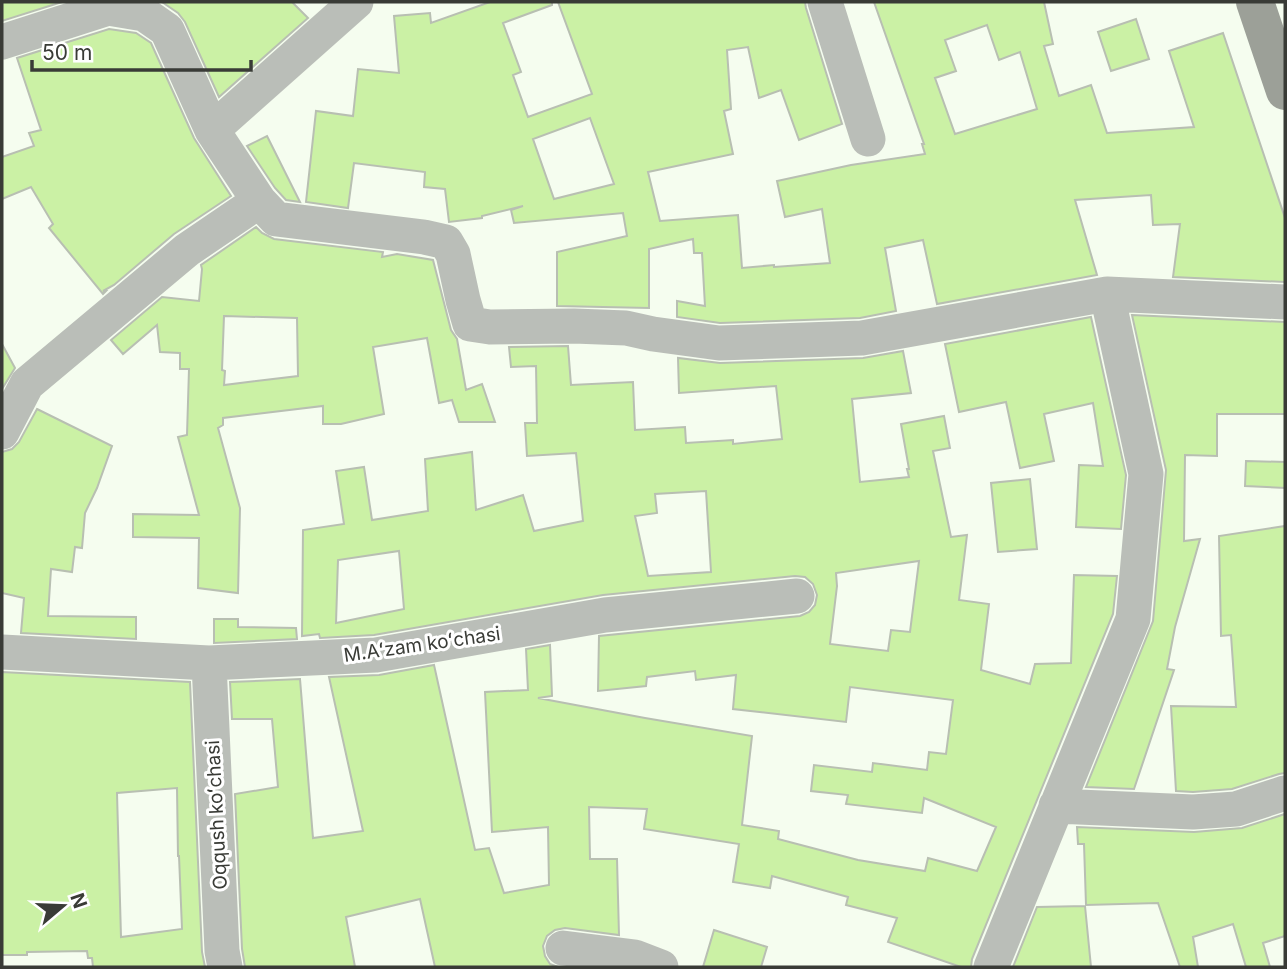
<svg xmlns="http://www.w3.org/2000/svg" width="1287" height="969" font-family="Inter,sans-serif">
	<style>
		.building { fill: #cbf1a5; stroke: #b8bfb2; stroke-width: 2; fill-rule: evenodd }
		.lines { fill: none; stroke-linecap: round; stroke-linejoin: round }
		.street { stroke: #babeb8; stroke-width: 35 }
		.secondary { stroke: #9ca098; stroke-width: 38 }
		.labels { text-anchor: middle; stroke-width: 6; stroke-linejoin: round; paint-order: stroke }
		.street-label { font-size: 19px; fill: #393b36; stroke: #fff }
	</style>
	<rect width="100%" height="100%" fill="#f5fdef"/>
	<path class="building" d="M 2,2 L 62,2 L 2,21 Z
		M 162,2 L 292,2 L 308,18 L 219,97 L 185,22 L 178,13 Z
		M 490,2 L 552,2 L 552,5 L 503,23 L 521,72 L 513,75 L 528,117 L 592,94 L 558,2 L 805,2 L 806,8 L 842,124 L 799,140 L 781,90 L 759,98 L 748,47 L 727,50 L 731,109 L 724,111 L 733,154 L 648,172 L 660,221 L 738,215 L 742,268 L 774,265 L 774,267 L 830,263 L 822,209 L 785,217 L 777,181 L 851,165 L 925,154 L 922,144 L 924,144 L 874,2 L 1044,2 L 1053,44 L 1044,46 L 1059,96 L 1091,85 L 1107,133 L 1194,127 L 1169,51 L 1223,33 L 1285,218 L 1285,282 L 1173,277 L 1180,224 L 1153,225 L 1151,195 L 1075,200 L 1097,275 L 937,304 L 923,240 L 885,248 L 896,311 L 860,318 L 720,323 L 677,317 L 677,301 L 705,306 L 702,253 L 694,253 L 693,239 L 649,249 L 649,308 L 557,306 L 557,252 L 627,236 L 623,213 L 514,223 L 511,210 L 523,206 L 482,216 L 482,218 L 449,222 L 445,189 L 424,187 L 425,172 L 354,163 L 348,208 L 306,202 L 316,111 L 353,116 L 358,69 L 399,73 L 394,16 L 430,13 L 431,23 ZM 987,25 L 999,60 L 1020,52 L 1037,109 L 955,134 L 935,78 L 956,71 L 945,40 ZM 590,118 L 614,184 L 554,199 L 533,139 Z
		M 1136,19 L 1149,59 L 1111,71 L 1098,32 Z
		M 109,29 L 136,33 L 151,43 L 194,138 L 231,196 L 174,234 L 114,285 L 103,291 L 106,291 L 103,294 L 49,228 L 53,224 L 31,187 L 2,199 L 2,157 L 34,146 L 29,133 L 41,130 L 17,58 Z
		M 267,136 L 300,202 L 286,200 L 275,188 L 247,146 Z
		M 256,227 L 262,233 L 274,239 L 383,252 L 382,257 L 397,254 L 433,260 L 451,330 L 457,339 L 466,390 L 482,384 L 495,422 L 459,422 L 452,400 L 439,403 L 427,338 L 373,347 L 384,414 L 341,424 L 323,424 L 323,406 L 223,418 L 223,425 L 218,428 L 240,508 L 238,593 L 198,588 L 199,538 L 133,537 L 133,514 L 199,515 L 178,437 L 187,435 L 189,369 L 180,369 L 180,353 L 160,352 L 157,325 L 123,354 L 111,340 L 162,297 L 199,301 L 202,269 L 201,265 ZM 224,316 L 297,318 L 298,376 L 224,385 L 225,371 L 222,370 Z
		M 1132,315 L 1285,322 L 1285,414 L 1217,414 L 1217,456 L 1185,455 L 1184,541 L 1200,539 L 1175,627 L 1167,669 L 1174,670 L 1134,789 L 1086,787 L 1153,621 L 1166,470 Z
		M 1091,317 L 1126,475 L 1121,529 L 1076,527 L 1079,465 L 1103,466 L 1093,403 L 1044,414 L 1054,461 L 1020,468 L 1006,402 L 959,412 L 945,344 Z
		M 2,344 L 15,368 L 2,389 Z
		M 568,346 L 571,385 L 633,382 L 635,430 L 685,427 L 686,443 L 733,440 L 733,444 L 782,439 L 776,386 L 679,393 L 678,358 L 720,363 L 863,358 L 903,351 L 911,393 L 852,399 L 860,482 L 909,477 L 907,469 L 909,469 L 901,424 L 944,416 L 950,448 L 933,451 L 951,537 L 967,535 L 959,600 L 989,604 L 981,670 L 1030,684 L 1035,664 L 1071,663 L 1074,575 L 1117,576 L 1113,614 L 972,959 L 971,967 L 961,967 L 888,942 L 897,918 L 846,905 L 848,897 L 772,876 L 770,888 L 733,882 L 739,844 L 644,829 L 647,809 L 589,807 L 590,859 L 617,859 L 619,935 L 565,928 L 555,930 L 547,936 L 543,946 L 545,956 L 550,964 L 558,967 L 435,967 L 420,899 L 346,917 L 355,967 L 245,967 L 242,949 L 235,794 L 278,787 L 272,719 L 232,719 L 230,682 L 300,679 L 313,838 L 363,831 L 329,677 L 379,675 L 434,665 L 475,850 L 489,848 L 504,893 L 549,885 L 548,827 L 492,832 L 485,692 L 528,690 L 526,649 L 550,645 L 552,696 L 538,698 L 645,718 L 752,736 L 742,825 L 779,831 L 778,839 L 858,860 L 925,871 L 928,858 L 977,871 L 996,827 L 924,798 L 922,813 L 846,804 L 848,795 L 811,791 L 814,765 L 872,772 L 873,763 L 927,770 L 929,752 L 946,754 L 953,700 L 850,687 L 846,722 L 733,709 L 736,675 L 696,680 L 695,671 L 647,677 L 646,686 L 598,691 L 599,636 L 800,616 L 809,612 L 815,605 L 817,595 L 813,584 L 805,577 L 795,576 L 603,595 L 374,635 L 320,638 L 319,634 L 302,636 L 303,530 L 344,524 L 336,471 L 364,467 L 372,520 L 428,511 L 425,459 L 472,452 L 476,510 L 523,495 L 534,531 L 583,521 L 576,453 L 527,456 L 525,423 L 537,423 L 536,366 L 511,367 L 509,347 ZM 706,491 L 711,572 L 648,576 L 635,516 L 657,513 L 655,494 ZM 399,551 L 404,609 L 336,623 L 338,560 ZM 919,561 L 910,632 L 891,630 L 888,651 L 830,644 L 837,586 L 836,573 Z
		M 37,409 L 112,446 L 97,488 L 85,513 L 82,548 L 75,547 L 72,572 L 51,569 L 48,616 L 136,617 L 136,639 L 21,633 L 24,598 L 2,593 L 2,452 L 12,449 L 19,442 Z
		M 1246,461 L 1285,462 L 1285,488 L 1245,486 Z
		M 1030,479 L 1037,549 L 998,552 L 991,483 Z
		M 1285,526 L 1285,773 L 1279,774 L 1232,789 L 1193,792 L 1176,791 L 1171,706 L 1236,707 L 1231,635 L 1221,636 L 1219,536 Z
		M 214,619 L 238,619 L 238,627 L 296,628 L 297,639 L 214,643 Z
		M 2,672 L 190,682 L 202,952 L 205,967 L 93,967 L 92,958 L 88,958 L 87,951 L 27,952 L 27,955 L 2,955 ZM 177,788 L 178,856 L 179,856 L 182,929 L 121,937 L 117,793 Z
		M 1285,814 L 1285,936 L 1263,943 L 1270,967 L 1246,967 L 1233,924 L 1193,937 L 1198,967 L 1180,967 L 1158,903 L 1086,905 L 1084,844 L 1078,844 L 1077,827 L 1194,832 L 1242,828 Z
		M 1085,906 L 1091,967 L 1013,967 L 1037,907 Z
		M 714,930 L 767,947 L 761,967 L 703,967 Z"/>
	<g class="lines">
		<path class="street" d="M 825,2 L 868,139
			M 2,42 L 108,8 L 144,14 L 167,30 L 212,130 L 259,201 L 187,250 L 27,384 L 2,432
			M 212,130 L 356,2
			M 259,201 L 276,219 L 424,237 L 446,242 L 453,254 L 463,300 L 470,324 L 490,327 L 574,326 L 626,328 L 653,334 L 719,343 L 862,338 L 1107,294 L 1146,474 L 1133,619 L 991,967
			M 1107,294 L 1285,302
			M 2,652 L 209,663 L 376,655 L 605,615 L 797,596
			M 209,663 L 222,951 L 225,967
			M 1056,806 L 1193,812 L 1236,809 L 1285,793
			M 563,948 L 635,957 L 661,967"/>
		<path class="secondary" d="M 1255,2 L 1285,91"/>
	</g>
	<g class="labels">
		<g class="street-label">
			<text transform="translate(422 644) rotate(-8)" y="7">M.Aʻzam koʻchasi</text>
			<text transform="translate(216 815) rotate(-93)" y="7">Oqqush koʻchasi</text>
		</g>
	</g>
	<rect width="1287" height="969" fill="none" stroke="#393b36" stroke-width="7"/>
	<g transform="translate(63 906) rotate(71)" stroke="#ffffff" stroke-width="5" paint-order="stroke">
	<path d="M0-5L12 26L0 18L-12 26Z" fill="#393b36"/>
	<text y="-10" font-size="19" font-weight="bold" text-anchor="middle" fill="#393b36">N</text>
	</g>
	<path d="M32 60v10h219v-10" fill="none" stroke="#393b36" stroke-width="3.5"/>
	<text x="42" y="60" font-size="21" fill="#393b36" stroke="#ffffff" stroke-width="5" paint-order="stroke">50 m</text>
</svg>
